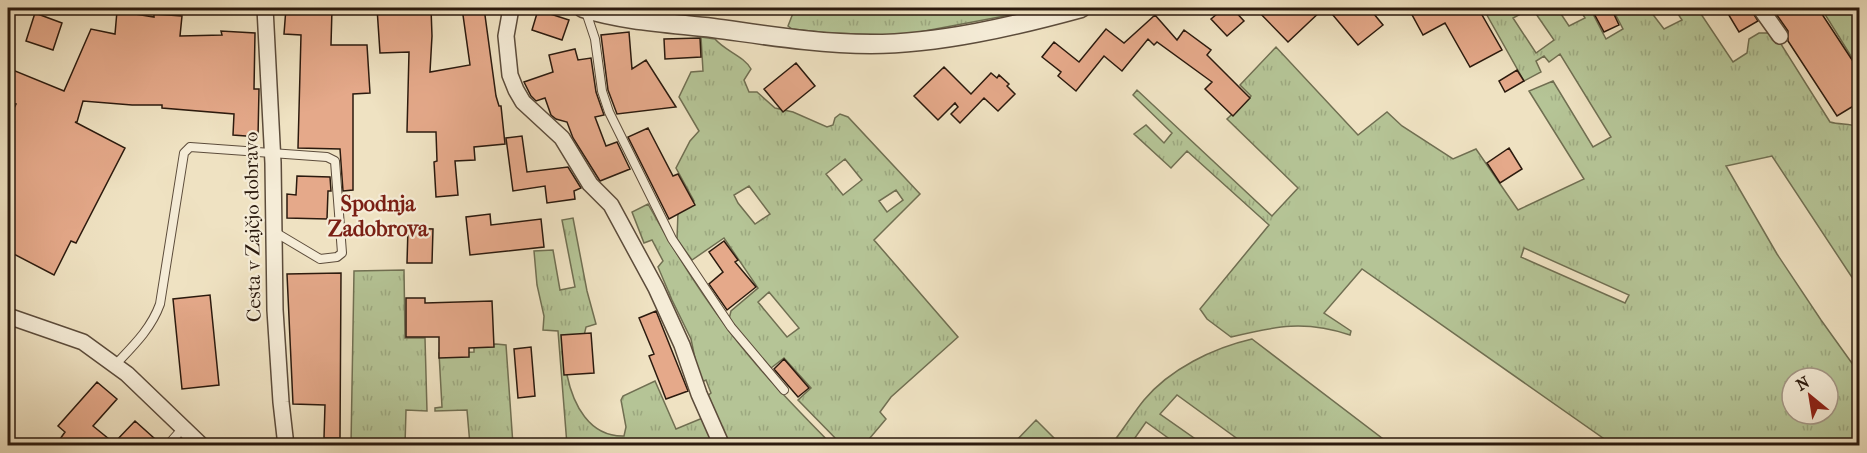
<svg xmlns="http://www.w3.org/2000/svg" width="1867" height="453" font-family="'IM FELL French Canon',serif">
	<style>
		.grass { fill: url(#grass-tufts); stroke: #706f52; stroke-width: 1.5; fill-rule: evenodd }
		.building { fill: #e5a98a; stroke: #2b1a0e; stroke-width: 1.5 }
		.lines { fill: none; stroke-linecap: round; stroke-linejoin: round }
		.service-casing { stroke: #5c4c3b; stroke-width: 10 }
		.minor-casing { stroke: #5c4c3b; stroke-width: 18 }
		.tertiary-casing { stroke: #5c4c3b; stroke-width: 21 }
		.service { stroke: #f5ecd7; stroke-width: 8 }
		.minor { stroke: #f5ecd7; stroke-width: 15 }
		.tertiary { stroke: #f5ecd7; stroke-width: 18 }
		.labels { text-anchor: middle; stroke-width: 4.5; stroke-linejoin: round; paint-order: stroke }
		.street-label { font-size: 20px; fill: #2b1a0e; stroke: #f5ecd7 }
		.quarter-label { font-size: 22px; font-weight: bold; fill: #7a1f14; stroke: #f5ecd7 }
	</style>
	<defs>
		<pattern id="grass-tufts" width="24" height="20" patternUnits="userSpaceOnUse" patternTransform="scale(1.5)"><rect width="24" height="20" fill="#b5c496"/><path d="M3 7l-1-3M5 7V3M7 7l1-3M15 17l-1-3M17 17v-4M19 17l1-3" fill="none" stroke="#9ca880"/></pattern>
	</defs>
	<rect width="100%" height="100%" fill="#efe2c2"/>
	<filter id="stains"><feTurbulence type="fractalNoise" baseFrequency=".00333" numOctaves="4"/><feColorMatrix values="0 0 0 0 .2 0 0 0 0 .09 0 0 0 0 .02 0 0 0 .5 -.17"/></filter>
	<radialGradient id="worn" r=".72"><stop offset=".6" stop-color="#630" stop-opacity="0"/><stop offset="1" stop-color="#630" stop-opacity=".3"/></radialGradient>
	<path class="grass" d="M 795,8 L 1048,8 L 914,33 L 888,35 L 829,33 L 792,29 L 788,26 Z
		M 1483,8 L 1557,8 L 1569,26 L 1585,18 L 1579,8 L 1600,8 L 1592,12 L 1606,39 L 1623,29 L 1612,8 L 1648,8 L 1664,29 L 1682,20 L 1674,8 L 1697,8 L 1733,62 L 1747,53 L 1749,39 L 1759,33 L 1774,33 L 1830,122 C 1840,125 1850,123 1858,127 L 1859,288 L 1772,156 L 1726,166 L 1777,254 L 1821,320 L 1859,373 L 1859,445 L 1613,445 L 1362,269 L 1324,313 L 1351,331 L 1350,335 C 1305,320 1276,326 1231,337 L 1207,319 L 1200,309 L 1269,225 L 1187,151 L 1171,168 L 1134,134 L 1146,125 L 1164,143 L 1172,133 L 1133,95 L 1137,90 L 1272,216 L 1298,188 L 1227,119 L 1251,96 L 1240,85 L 1276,47 L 1358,135 L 1387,112 L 1402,126 L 1453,159 L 1476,149 L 1518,210 L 1584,179 L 1529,91 L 1553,81 L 1593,147 L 1611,137 L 1560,54 L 1549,62 L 1544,56 L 1536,61 L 1541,72 L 1524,81 ZM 1532,8 L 1554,40 L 1536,53 L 1513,18 ZM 1524,248 L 1629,295 L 1625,303 L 1521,257 ZM 1792,378 L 1828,378 L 1828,414 L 1792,414 Z
		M 1821,8 L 1859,8 L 1859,69 Z
		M 701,37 L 715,39 C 725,51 744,56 751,69 L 744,80 L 749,92 L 757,92 L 775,108 L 793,112 L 827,127 L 833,125 L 835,118 L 840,114 L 848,117 L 920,194 L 874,240 L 958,337 L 891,397 L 880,412 L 886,419 L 864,445 L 842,445 L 798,400 L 811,388 L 784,358 L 771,368 L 754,351 L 729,319 L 731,311 L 758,288 L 724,238 L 692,260 L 677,239 L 678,212 L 694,201 L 676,168 L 690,141 L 699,131 L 679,97 L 691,72 L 703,71 ZM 845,159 L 862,180 L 843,195 L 826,174 ZM 749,186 L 770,214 L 755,224 L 738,203 L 734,195 ZM 896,190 L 903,200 L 887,212 L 879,201 ZM 769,292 L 799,328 L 787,337 L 758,302 Z
		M 648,204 C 672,248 700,292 730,332 C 761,373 797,409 832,445 L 726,445 L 706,397 L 711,393 L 706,380 L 700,383 L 691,339 L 672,300 L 658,267 L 663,261 L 652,240 L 644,243 L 632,212 Z
		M 573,218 L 587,291 L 596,324 L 586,327 L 583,340 L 567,375 C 573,404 589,437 624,436 L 626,427 L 621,400 L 623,396 L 655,381 L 676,429 L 705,417 L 717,445 L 567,445 L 558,331 L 543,330 L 544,316 L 537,285 L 534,251 L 553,250 L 560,290 L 575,287 L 562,220 Z
		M 404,270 L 405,338 L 425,338 L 427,411 L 406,410 L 405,445 L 351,445 L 354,271 Z
		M 1252,339 L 1391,445 L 1246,445 L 1177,395 L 1160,414 L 1204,445 L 1178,445 L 1146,422 L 1130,445 L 1111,445 C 1122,431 1132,415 1144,400 C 1170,369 1213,348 1252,339 Z
		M 496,344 L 506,345 L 513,445 L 470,445 L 467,410 L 435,411 L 435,408 L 442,407 L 439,353 L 474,352 L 474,345 Z
		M 1036,420 L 1061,445 L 1012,445 Z"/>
	<path class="building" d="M 286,8 L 332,9 L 331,45 L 367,45 L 370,93 L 353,94 L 353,190 L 343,191 L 340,149 L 298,148 L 301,35 L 284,34 Z
		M 377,8 L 431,8 L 432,36 L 430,72 L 470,65 L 462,8 L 484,8 L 496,96 L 499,106 L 501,106 L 505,144 L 474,147 L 475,160 L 455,161 L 458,195 L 436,197 L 434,162 L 437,161 L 436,132 L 407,132 L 409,52 L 380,53 Z
		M 1224,8 L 1232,8 L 1244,21 L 1227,36 L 1211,19 Z
		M 1255,8 L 1324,8 L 1288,42 Z
		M 1327,8 L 1369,8 L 1383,25 L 1358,45 Z
		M 1417,8 L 1478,8 L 1502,50 L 1470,67 L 1445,23 L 1423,35 L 1410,11 Z
		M 1591,8 L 1611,8 L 1619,25 L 1604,32 Z
		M 1734,8 L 1750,8 L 1758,21 L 1739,32 L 1727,12 Z
		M 1772,8 L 1818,8 L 1860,72 L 1860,102 L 1837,116 L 1788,41 L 1788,31 Z
		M 538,10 L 569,20 L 562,40 L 532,30 Z
		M 117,11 L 154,17 L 154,14 L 182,16 L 180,36 L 222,35 L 221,31 L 255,33 L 254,89 L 259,89 L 258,137 L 233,135 L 234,114 L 162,108 L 162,105 L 132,105 L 83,101 L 77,122 L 75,122 L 125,148 L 76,243 L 71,241 L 54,275 L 8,251 L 8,121 L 16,104 L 8,102 L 8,68 L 64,91 L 91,29 L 115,34 Z
		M 35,13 L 62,23 L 53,50 L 26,41 Z
		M 1155,15 L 1177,40 L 1184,30 L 1211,50 L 1207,55 L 1250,98 L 1233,116 L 1205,89 L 1212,82 L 1157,42 L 1154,45 L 1148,39 L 1122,71 L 1104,56 L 1076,91 L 1058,76 L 1061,72 L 1042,57 L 1054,42 L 1079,62 L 1106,29 L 1124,43 Z
		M 629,32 L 632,69 L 646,60 L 676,107 L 617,114 L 608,90 L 601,35 Z
		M 700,38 L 701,57 L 665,59 L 664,39 Z
		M 575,49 L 578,60 L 591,58 L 596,92 L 604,115 L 595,117 L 606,146 L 617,142 L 630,169 L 600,181 L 573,138 L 567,122 L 556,119 L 551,115 L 545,98 L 536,101 L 531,96 L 524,82 L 553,72 L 549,55 Z
		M 796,63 L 815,86 L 783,112 L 764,89 Z
		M 944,67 L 971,94 L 991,73 L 997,78 L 999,75 L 1009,84 L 1007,86 L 1015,94 L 998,111 L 984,98 L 960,123 L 951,114 L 958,107 L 955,103 L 938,120 L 914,96 Z
		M 1517,70 L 1524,81 L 1505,92 L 1499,81 Z
		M 648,128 L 673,176 L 678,174 L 695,205 L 669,219 L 628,137 Z
		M 522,136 L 527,172 L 568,167 L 581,188 L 574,191 L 575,199 L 547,203 L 545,186 L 513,191 L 506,138 Z
		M 1509,148 L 1522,169 L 1500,183 L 1487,163 Z
		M 297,176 L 330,177 L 331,191 L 328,191 L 327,219 L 287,218 L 287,194 L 296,195 Z
		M 490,214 L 491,225 L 541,219 L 544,247 L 470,255 L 466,217 Z
		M 408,228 L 433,229 L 432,263 L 407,263 Z
		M 724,241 L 738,260 L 735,262 L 756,287 L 727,310 L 709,284 L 723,272 L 709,252 Z
		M 341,273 L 340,438 L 324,438 L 325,405 L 293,404 L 287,274 Z
		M 210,295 L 219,385 L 182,389 L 173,299 Z
		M 406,298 L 425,298 L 425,303 L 492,301 L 494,347 L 469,348 L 469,357 L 439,358 L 439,337 L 406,337 Z
		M 656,311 L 688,391 L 666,399 L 649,356 L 654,354 L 639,318 Z
		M 591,333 L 594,373 L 564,375 L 561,335 Z
		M 531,347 L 535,396 L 518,398 L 514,349 Z
		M 784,359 L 809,388 L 798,397 L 774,369 Z
		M 97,382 L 117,399 L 93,426 L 114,443 L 135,421 L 154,438 L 146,446 L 55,446 L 65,432 L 58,426 Z"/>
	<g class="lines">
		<g class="service-casing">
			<path id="service" d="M 586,12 L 595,39 L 602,91 L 609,112 L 672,239 L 731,327 L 784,390
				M 115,365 C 133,346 151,329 160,304 L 184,153 L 190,147 L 327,157 L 335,161 L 342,253 L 337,257 L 320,259 L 273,231
				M 167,446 L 183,428"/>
		</g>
		<g class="minor-casing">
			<path id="minor" d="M 265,8 L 273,163 L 275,310 L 281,402 L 286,446
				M 511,8 L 506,36 L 510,75 L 516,90 L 523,102 L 562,138 L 590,184 L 611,205 L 656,288 L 682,345 L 699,394 L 722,446
				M 1760,8 L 1780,36
				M 8,316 L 83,342 L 127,374 L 202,446"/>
		</g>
		<g class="tertiary-casing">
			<path id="tertiary" d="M 583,8 C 624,21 669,23 713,28 C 765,35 818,44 871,44 C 939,44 1015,26 1081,8"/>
		</g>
		<use href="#service" class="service"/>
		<use href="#minor" class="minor"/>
		<use href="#tertiary" class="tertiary"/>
	</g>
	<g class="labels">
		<g class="street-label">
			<text transform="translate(252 227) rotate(-91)" y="7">Cesta v Zajčjo dobravo</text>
		</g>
		<g class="quarter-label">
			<text x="378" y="211">Spodnja<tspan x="378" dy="25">Zadobrova</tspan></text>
		</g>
	</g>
	<rect width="1867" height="453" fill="none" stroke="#efe2c2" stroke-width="30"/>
	<rect x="9" y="9" width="1849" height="435" fill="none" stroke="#2b1a0e" stroke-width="3"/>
	<rect x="15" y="15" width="1837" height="423" fill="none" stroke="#2b1a0e" stroke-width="1.5"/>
	<g transform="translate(1810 396) rotate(330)"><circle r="28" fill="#f5ecd7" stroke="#a49887" stroke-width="1.5"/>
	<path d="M0-4.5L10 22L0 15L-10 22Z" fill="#8f2418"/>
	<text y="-9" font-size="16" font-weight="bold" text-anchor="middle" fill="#2b1a0e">N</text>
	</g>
	<rect width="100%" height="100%" filter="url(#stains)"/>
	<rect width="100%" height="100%" fill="url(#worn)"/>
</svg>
